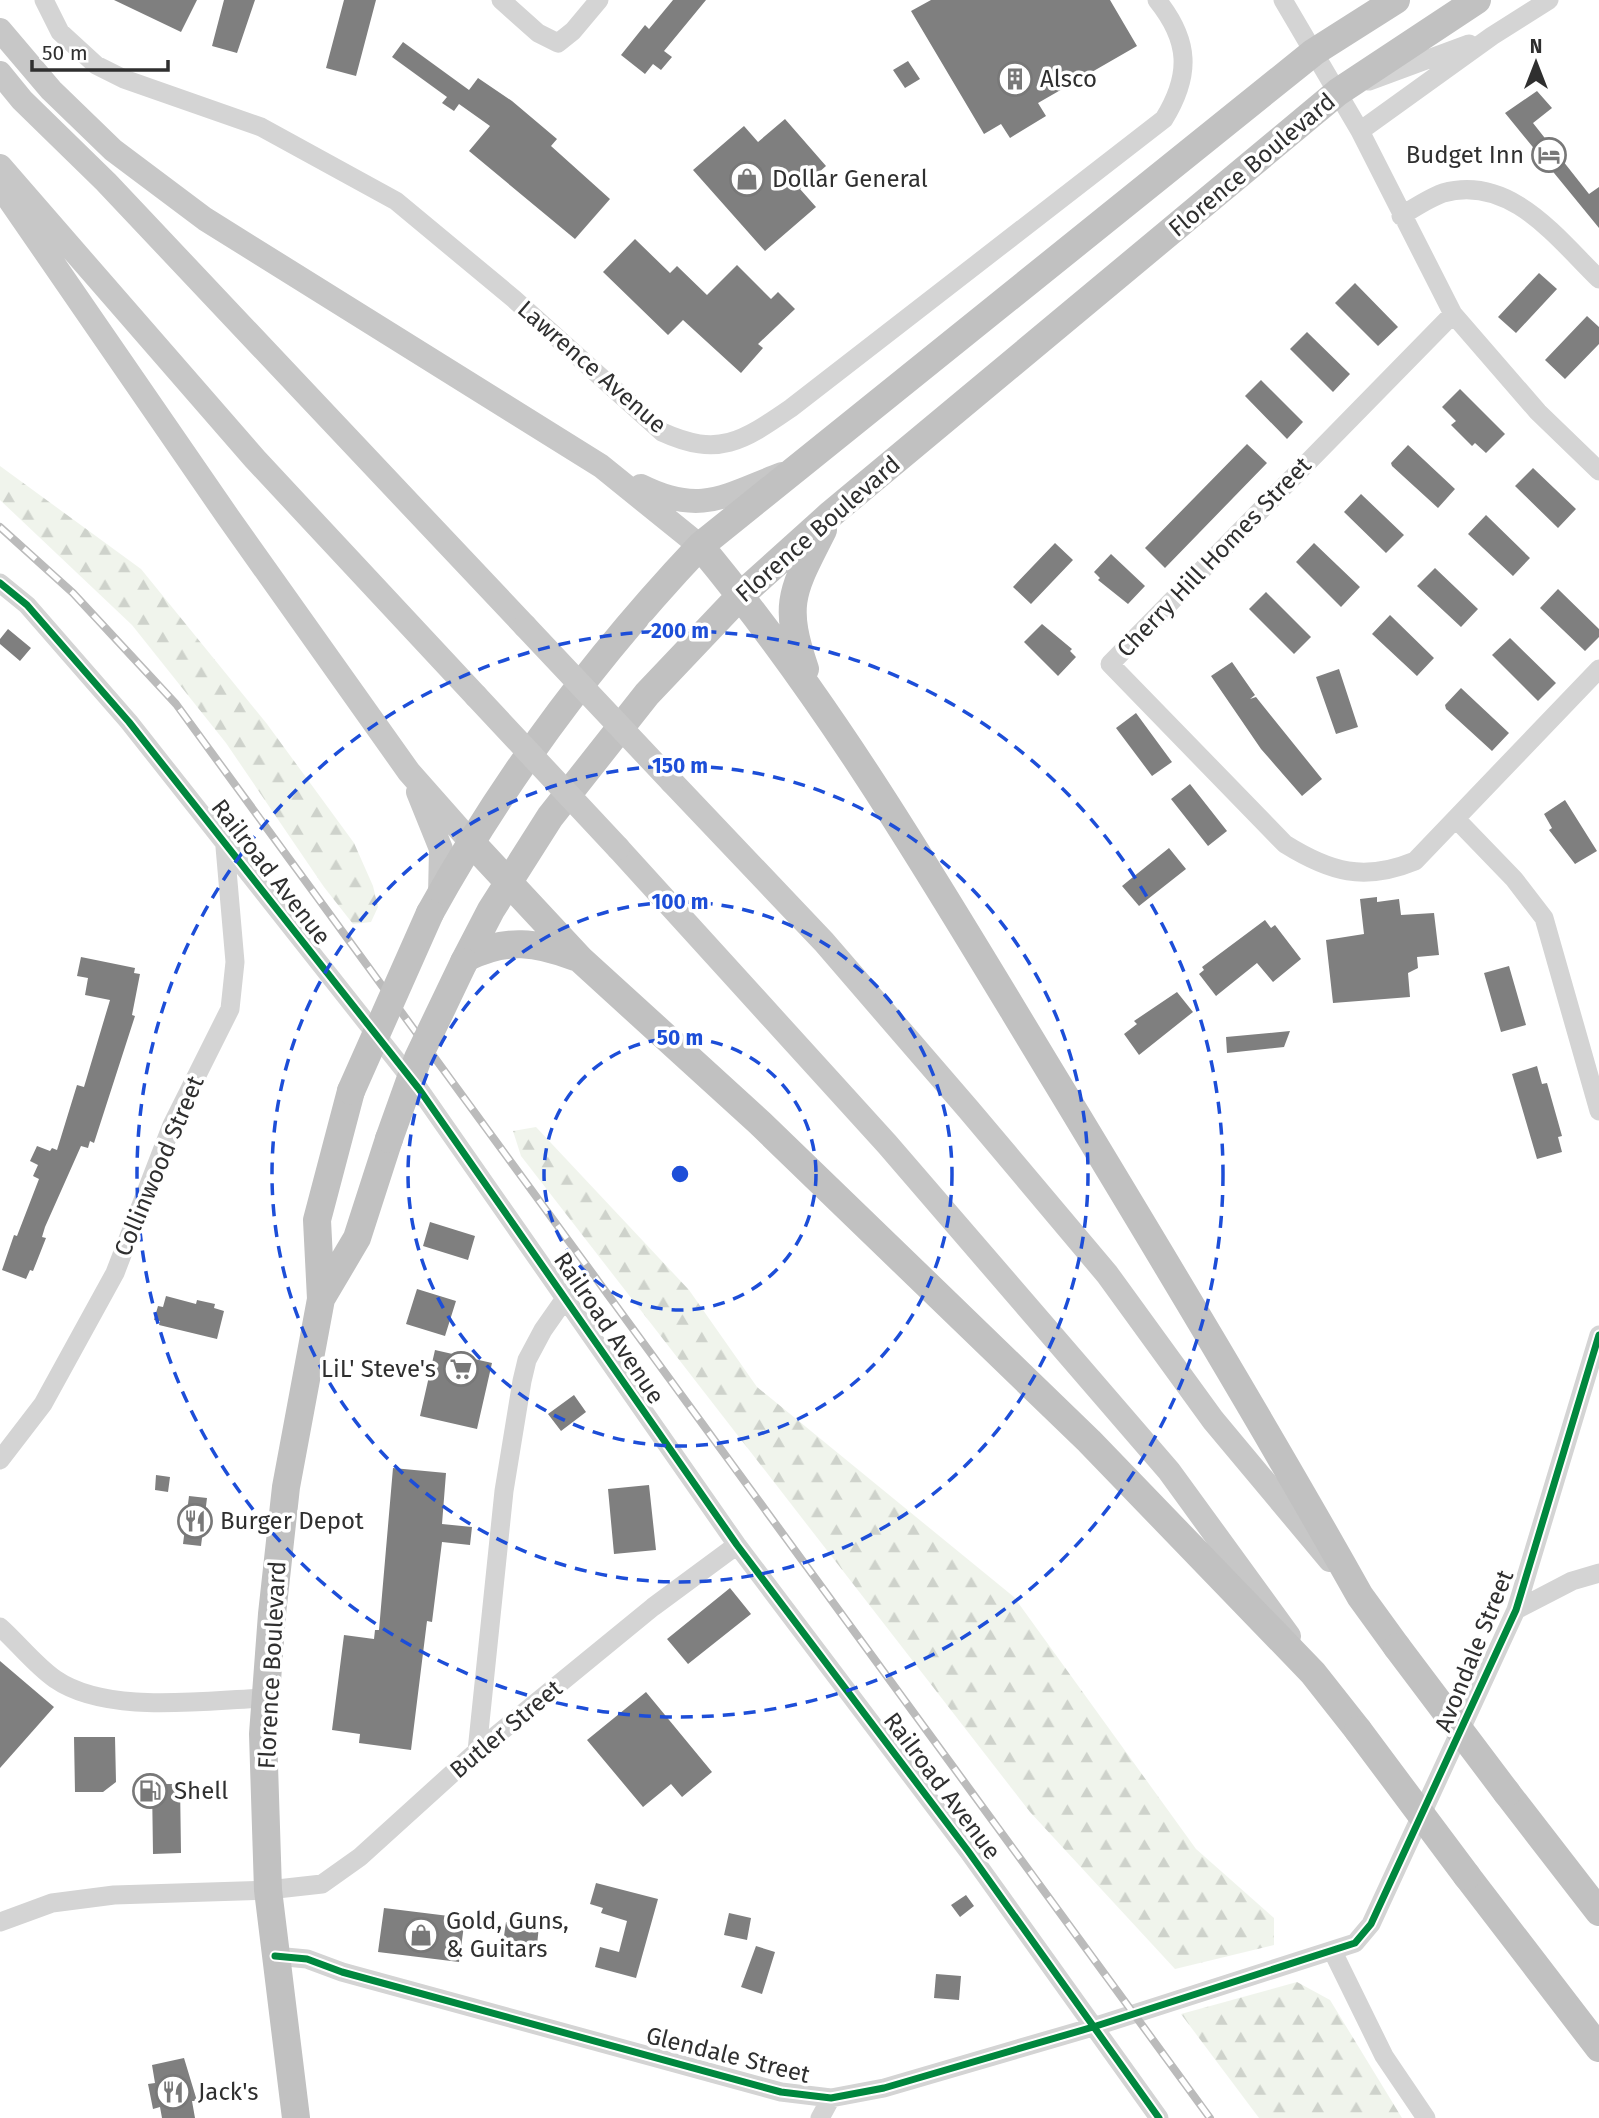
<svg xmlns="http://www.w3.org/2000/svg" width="1599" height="2118" font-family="'Fira Sans',sans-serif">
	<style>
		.forest { fill: url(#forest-firs) }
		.building { fill: #7f7f7f }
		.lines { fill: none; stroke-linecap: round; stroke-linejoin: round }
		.minor { stroke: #d4d4d4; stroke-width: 19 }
		.major { stroke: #c7c7c7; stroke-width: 24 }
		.highway { stroke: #c1c1c1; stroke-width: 28 }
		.rail-casing { stroke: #bbb; stroke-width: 8 }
		.rail { stroke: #fff; stroke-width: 5; stroke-dasharray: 16; stroke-linecap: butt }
		.major-bridge { stroke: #c7c7c7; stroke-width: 24 }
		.highway-bridge { stroke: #c1c1c1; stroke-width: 28 }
		.cycleway-casing { stroke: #fff; stroke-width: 11 }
		.cycleway { stroke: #00873e; stroke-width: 7 }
		.ring { fill: none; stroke: #1d4ed8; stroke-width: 3.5; stroke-dasharray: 12 9 }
		.labels { text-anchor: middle; stroke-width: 7; stroke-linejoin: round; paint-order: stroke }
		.poi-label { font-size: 24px; fill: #2f2f2f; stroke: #fff; text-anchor: start }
		.street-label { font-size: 24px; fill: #2f2f2f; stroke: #fff }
		.centre { fill: #1d4ed8; stroke: #fff; stroke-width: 3.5 }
		.ring-label { font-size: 21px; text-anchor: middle; font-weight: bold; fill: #1d4ed8; stroke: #fff; stroke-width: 7; stroke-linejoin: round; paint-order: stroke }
	</style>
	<defs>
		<pattern id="forest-firs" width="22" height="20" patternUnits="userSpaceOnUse" patternTransform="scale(1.75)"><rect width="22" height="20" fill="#f0f4ec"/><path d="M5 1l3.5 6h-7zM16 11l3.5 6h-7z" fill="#ced2cb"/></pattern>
	</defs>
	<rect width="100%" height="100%" fill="#fff"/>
	<path class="forest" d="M 0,466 L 141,569 L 267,724 L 354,843 L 373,886 L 378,907 L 371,922 L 353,924 L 324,887 L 226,743 L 132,625 L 0,500 Z
		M 536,1127 L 689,1290 L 757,1387 L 1014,1597 L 1196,1849 L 1274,1918 L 1274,1945 L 1175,1969 L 1030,1812 L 521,1156 L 513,1131 Z
		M 1297,1982 L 1330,2000 L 1402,2118 L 1259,2118 L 1181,2014 Z"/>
	<path class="building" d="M 114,0 L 197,0 L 181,32 Z
		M 224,0 L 255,0 L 237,53 L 212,46 Z
		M 344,0 L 376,0 L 356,76 L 326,68 Z
		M 673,0 L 706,0 L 664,51 L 672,57 L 661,70 L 653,64 L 645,74 L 621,55 L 645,25 L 649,29 Z
		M 931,0 L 1110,0 L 1137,46 L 1038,103 L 1046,116 L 1010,138 L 1001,124 L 984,134 L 911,11 Z
		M 403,42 L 469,90 L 478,78 L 512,101 L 557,139 L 551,146 L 610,199 L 575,239 L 469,151 L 490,126 L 459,104 L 454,111 L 442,103 L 447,97 L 392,57 Z
		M 908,61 L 920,79 L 905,88 L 893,70 Z
		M 1537,91 L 1552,108 L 1533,123 L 1589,194 L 1599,187 L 1599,228 L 1505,113 Z
		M 785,119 L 826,166 L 800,189 L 816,207 L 765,251 L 693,170 L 744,126 L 758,142 Z
		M 635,239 L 670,273 L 677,266 L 707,295 L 737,265 L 771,299 L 778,292 L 795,309 L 758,344 L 763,348 L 741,373 L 683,320 L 668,335 L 603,272 Z
		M 1539,273 L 1557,289 L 1516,333 L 1498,317 Z
		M 1355,283 L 1398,327 L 1378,346 L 1335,303 Z
		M 1587,316 L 1599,327 L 1599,344 L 1565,379 L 1545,360 Z
		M 1307,332 L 1350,374 L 1333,392 L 1290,349 Z
		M 1261,380 L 1303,422 L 1287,439 L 1245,396 Z
		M 1460,389 L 1505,434 L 1486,453 L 1475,443 L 1472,446 L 1451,425 L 1456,421 L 1442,407 Z
		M 1247,444 L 1267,463 L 1165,568 L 1145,548 Z
		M 1408,445 L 1455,489 L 1438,508 L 1392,466 L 1391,463 Z
		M 1533,468 L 1576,509 L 1558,528 L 1515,486 Z
		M 1361,494 L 1404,535 L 1386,553 L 1344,512 Z
		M 1486,515 L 1530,558 L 1513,576 L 1468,534 Z
		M 1055,543 L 1073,560 L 1031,604 L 1013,587 Z
		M 1314,543 L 1360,587 L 1341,607 L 1296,562 Z
		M 1111,554 L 1145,586 L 1128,604 L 1098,580 L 1100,578 L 1094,572 Z
		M 1435,568 L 1478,609 L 1461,627 L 1417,586 Z
		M 1558,589 L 1599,629 L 1599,637 L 1585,651 L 1540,608 Z
		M 1266,592 L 1311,637 L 1294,654 L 1249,609 Z
		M 1390,615 L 1434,658 L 1417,676 L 1372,634 Z
		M 1042,624 L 1072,649 L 1070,651 L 1076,657 L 1058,676 L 1024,642 Z
		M 8,629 L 31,648 L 20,661 L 0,644 L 0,639 Z
		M 1510,638 L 1556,683 L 1538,701 L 1492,655 Z
		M 1232,662 L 1255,695 L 1250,699 L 1256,697 L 1322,779 L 1302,796 L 1261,749 L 1211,676 Z
		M 1339,669 L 1358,727 L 1336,734 L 1316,677 Z
		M 1461,688 L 1509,733 L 1492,751 L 1446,709 L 1445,705 Z
		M 1136,713 L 1172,762 L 1152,776 L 1116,728 Z
		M 1190,784 L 1227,831 L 1208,846 L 1171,799 Z
		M 1565,800 L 1597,851 L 1575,864 L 1549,830 L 1552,828 L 1544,814 Z
		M 1169,848 L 1186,869 L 1139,906 L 1122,886 Z
		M 1377,897 L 1377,902 L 1399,899 L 1401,915 L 1434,913 L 1439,955 L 1417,957 L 1418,968 L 1408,973 L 1410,997 L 1333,1003 L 1326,940 L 1364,934 L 1360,899 Z
		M 1265,920 L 1271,928 L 1275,925 L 1301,959 L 1273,982 L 1257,963 L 1216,996 L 1199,974 L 1204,970 L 1202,967 Z
		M 81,957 L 135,968 L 134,973 L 140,974 L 132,1015 L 135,1016 L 94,1143 L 90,1141 L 88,1148 L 81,1146 L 45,1227 L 42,1237 L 46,1238 L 33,1271 L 30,1270 L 26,1279 L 2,1270 L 14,1235 L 17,1236 L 39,1179 L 33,1176 L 38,1165 L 30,1161 L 37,1146 L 50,1151 L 52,1148 L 57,1150 L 77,1085 L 84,1087 L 110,1000 L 85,995 L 88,978 L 77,976 Z
		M 1509,966 L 1526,1025 L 1501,1032 L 1484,973 Z
		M 1177,992 L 1193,1012 L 1139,1055 L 1124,1034 L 1137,1024 L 1134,1021 Z
		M 1290,1031 L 1284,1047 L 1227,1053 L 1226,1037 Z
		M 1537,1066 L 1542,1084 L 1547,1083 L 1562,1136 L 1558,1137 L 1562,1152 L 1537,1159 L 1512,1074 Z
		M 430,1222 L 475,1236 L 468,1260 L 423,1246 Z
		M 417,1289 L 456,1301 L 445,1336 L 406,1324 Z
		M 166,1296 L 196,1304 L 197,1300 L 215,1304 L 214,1308 L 224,1311 L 217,1339 L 159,1325 L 160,1321 L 154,1320 L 158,1306 L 163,1307 Z
		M 435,1350 L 492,1363 L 477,1429 L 420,1416 Z
		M 574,1395 L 586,1412 L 561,1431 L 548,1414 Z
		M 393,1468 L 446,1473 L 442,1524 L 472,1527 L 470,1545 L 442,1542 L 432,1622 L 427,1621 L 411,1750 L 359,1743 L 360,1734 L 332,1730 L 344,1635 L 374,1639 L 375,1630 L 379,1630 Z
		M 156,1475 L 170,1477 L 168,1492 L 155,1490 Z
		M 649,1485 L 656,1550 L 614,1554 L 608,1489 Z
		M 189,1496 L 207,1498 L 201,1546 L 183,1544 Z
		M 730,1588 L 751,1614 L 688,1664 L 667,1639 Z
		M 0,1661 L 54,1707 L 0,1768 Z
		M 646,1692 L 712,1772 L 682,1797 L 671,1784 L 643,1807 L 587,1740 Z
		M 74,1737 L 115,1737 L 116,1782 L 103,1792 L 75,1792 Z
		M 152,1784 L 180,1784 L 181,1853 L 153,1854 Z
		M 596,1883 L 658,1899 L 636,1978 L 595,1967 L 600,1947 L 619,1952 L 627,1921 L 601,1913 L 603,1908 L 590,1904 Z
		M 966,1895 L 974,1906 L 960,1917 L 951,1905 Z
		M 384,1908 L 465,1918 L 459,1962 L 378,1952 Z
		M 729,1913 L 751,1918 L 747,1940 L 724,1935 Z
		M 506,1922 L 539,1926 L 537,1945 L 528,1943 L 523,1959 L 507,1956 L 508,1951 L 502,1950 Z
		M 756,1946 L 775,1952 L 762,1994 L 741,1987 Z
		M 936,1974 L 961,1976 L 959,2000 L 934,1998 Z
		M 184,2058 L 197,2101 L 192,2101 L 195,2118 L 162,2118 L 160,2107 L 153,2109 L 148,2084 L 155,2083 L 152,2065 Z"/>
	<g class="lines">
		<path class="minor" d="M 44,0 L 60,32 L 96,65 L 124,79 L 261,127 L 396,201 L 514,299 L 662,432 C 719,458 743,441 791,408 L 1164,119 C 1191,75 1190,41 1157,0
			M 501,0 L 538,33 L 558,43 L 573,31 L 599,0
			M 1283,0 L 1360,131 L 1453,314 L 1538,412 L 1599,471
			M 1369,81 L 1469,44
			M 1360,131 L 1492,36 L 1549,0
			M 1401,216 C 1414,208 1429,198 1443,193 C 1510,174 1557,238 1599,279
			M 1453,314 L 1110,664 L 1285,844 C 1330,872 1364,882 1415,861 L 1599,669
			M 0,583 L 27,605 L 129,722 L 419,1089 L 737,1545 L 968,1851 L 1159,2118
			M 1457,820 L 1514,879 L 1544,918 L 1599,1111
			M 0,1460 L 43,1404 L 115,1273 L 172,1125 L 230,1009 L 235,962 L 225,847
			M 1516,1610 L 1572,1581 L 1599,1573
			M 0,1627 C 18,1643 35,1665 55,1679 C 107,1715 204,1700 266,1698
			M 477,1751 L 504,1491 L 522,1381 L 527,1360 L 543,1330 L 564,1300
			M 0,1922 L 52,1903 L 114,1895 L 268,1890 L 322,1884 L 360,1857 L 477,1751 L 653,1607 L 737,1545
			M 1333,1952 L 1384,2056 L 1426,2118
			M 275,1956 L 307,1959 L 342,1972 L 781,2092 L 831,2098 L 884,2088 L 1093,2027 L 1355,1943 L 1371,1924 L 1516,1610 L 1599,1335
			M 820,2118 L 831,2098"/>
		<path class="major" d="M 0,30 L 51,90 L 113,150 L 205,219 L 601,466 L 700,546
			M 0,73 L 22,100 L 106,182 L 525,626
			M 0,166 L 255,459 L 476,696
			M 0,186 L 228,517 L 409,772 L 470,841
			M 641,486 C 701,516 726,495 782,474
			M 672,782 L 824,942 L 969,1110 L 1107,1274 L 1213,1420 L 1330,1560
			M 418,792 L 441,849 L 440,895
			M 618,848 L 887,1144 L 1169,1471 L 1289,1636"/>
		<path class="highway" d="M 700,546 C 829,701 932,876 1036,1048 C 1146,1230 1256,1411 1360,1596 L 1397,1647
			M 805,669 C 782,602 793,590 823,530
			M 470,841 L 580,959 L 760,1123 L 1089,1441 L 1313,1673 L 1358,1730
			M 430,913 C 504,779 595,657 700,546 L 1314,52 L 1396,0
			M 468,957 C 507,938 536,942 575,957
			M 464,962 L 491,910 L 550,817 L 647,694 L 741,595 L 831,514 L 1338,92 L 1477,0
			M 321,1299 L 357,1238 L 389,1139
			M 1507,1793 L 1599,1912
			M 1467,1876 L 1599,2048
			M 296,2118 L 268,1890 L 263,1734 L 272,1614 L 286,1487 L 321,1299 L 317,1220 L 351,1091"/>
		<g class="rail-casing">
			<path id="rail" d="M 0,527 L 73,593 L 176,704 L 1210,2118"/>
		</g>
		<use href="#rail" class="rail"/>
		<path class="major-bridge" d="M 525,626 L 672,782
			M 476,696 L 618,848"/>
		<path class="highway-bridge" d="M 351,1091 L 430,913
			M 389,1139 L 418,1058 L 464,962
			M 1397,1647 L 1507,1793
			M 1358,1730 L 1467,1876"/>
		<g class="cycleway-casing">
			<path id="cycleway" d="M 0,583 L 27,605 L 129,722 L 419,1089 L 737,1545 L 968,1851 L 1159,2118
				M 275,1956 L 307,1959 L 342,1972 L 781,2092 L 831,2098 L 884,2088 L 1093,2027 L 1355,1943 L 1371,1924 L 1516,1610 L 1599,1335"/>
		</g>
		<use href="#cycleway" class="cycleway"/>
	</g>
	<g class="ring">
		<circle cx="680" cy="1174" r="136"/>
		<circle cx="680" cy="1174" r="272"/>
		<circle cx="680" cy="1174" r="408"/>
		<circle cx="680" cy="1174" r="543"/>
	</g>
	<defs>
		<g id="building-ring" transform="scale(1.75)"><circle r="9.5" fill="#fff" stroke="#787878" stroke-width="1.5"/><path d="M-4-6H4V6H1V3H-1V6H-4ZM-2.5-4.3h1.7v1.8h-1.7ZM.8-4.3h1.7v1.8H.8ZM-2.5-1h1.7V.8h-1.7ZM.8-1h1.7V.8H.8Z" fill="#787878"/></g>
		<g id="hotel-ring" transform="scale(1.75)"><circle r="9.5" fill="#fff" stroke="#787878" stroke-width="1.5"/><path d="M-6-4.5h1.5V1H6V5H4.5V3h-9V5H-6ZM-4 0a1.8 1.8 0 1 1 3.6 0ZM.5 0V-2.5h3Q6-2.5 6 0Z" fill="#787878"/></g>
		<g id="shop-ring" transform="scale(1.75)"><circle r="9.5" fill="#fff" stroke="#787878" stroke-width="1.5"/><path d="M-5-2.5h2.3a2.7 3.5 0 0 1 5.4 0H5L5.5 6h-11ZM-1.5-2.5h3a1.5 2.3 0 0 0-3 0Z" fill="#787878"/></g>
		<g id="supermarket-ring" transform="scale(1.75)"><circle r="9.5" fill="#fff" stroke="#787878" stroke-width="1.5"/><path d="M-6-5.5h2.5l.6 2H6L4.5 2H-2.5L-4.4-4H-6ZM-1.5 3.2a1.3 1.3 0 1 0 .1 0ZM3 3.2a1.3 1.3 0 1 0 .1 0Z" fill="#787878"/></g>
		<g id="restaurant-ring" transform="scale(1.75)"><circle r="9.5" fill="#fff" stroke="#787878" stroke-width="1.5"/><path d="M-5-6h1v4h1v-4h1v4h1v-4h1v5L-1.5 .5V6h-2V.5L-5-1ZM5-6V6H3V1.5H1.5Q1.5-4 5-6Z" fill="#787878"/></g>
		<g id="fuel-ring" transform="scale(1.75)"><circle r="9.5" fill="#fff" stroke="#787878" stroke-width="1.5"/><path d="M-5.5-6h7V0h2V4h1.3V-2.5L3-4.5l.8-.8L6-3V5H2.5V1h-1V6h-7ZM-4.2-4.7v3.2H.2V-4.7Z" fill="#787878"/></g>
	</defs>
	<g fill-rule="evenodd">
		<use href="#building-ring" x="1015" y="79"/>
		<use href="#hotel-ring" x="1549" y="155"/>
		<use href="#shop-ring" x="747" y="179"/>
		<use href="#supermarket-ring" x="461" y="1369"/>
		<use href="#restaurant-ring" x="195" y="1521"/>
		<use href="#fuel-ring" x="150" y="1791"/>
		<use href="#shop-ring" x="421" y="1935"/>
		<use href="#restaurant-ring" x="173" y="2092"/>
	</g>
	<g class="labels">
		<g class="poi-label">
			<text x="1040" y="87">Alsco</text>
			<text x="1524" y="163" text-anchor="end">Budget Inn</text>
			<text x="772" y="187">Dollar General</text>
			<text x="436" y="1377" text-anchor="end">LiL' Steve's</text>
			<text x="220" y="1529">Burger Depot</text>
			<text x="174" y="1799">Shell</text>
			<text x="446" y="1929">Gold, Guns,<tspan x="446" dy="28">&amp; Guitars</tspan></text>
			<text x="198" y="2100">Jack's</text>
		</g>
		<g class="street-label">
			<text transform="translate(1252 165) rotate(-40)" y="8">Florence Boulevard</text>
			<text transform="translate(592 367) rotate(41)" y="8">Lawrence Avenue</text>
			<text transform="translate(818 529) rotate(-41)" y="8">Florence Boulevard</text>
			<text transform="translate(1214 557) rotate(-46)" y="8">Cherry Hill Homes Street</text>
			<text transform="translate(271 872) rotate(52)" y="8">Railroad Avenue</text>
			<text transform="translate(159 1166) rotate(-67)" y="8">Collinwood Street</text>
			<text transform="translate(609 1328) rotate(56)" y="8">Railroad Avenue</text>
			<text transform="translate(1474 1651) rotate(-68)" y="8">Avondale Street</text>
			<text transform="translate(272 1665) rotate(-87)" y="8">Florence Boulevard</text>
			<text transform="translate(506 1729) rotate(-40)" y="8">Butler Street</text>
			<text transform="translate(942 1786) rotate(53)" y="8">Railroad Avenue</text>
			<text transform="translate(728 2055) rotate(14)" y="8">Glendale Street</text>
		</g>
	</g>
	<circle cx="680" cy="1174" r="10" class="centre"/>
	<g class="ring-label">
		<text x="680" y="638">200 m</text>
		<text x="680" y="773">150 m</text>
		<text x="680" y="909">100 m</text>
		<text x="680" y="1045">50 m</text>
	</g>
	<g transform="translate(1536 63)" stroke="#ffffff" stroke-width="5" paint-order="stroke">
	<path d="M0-5L12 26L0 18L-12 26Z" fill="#2f2f2f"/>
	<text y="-10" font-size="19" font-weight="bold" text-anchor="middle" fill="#2f2f2f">N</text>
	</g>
	<path d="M32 60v10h136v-10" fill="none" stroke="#2f2f2f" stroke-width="3.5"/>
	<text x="42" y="60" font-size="21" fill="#2f2f2f" stroke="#ffffff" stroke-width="5" paint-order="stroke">50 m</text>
</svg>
